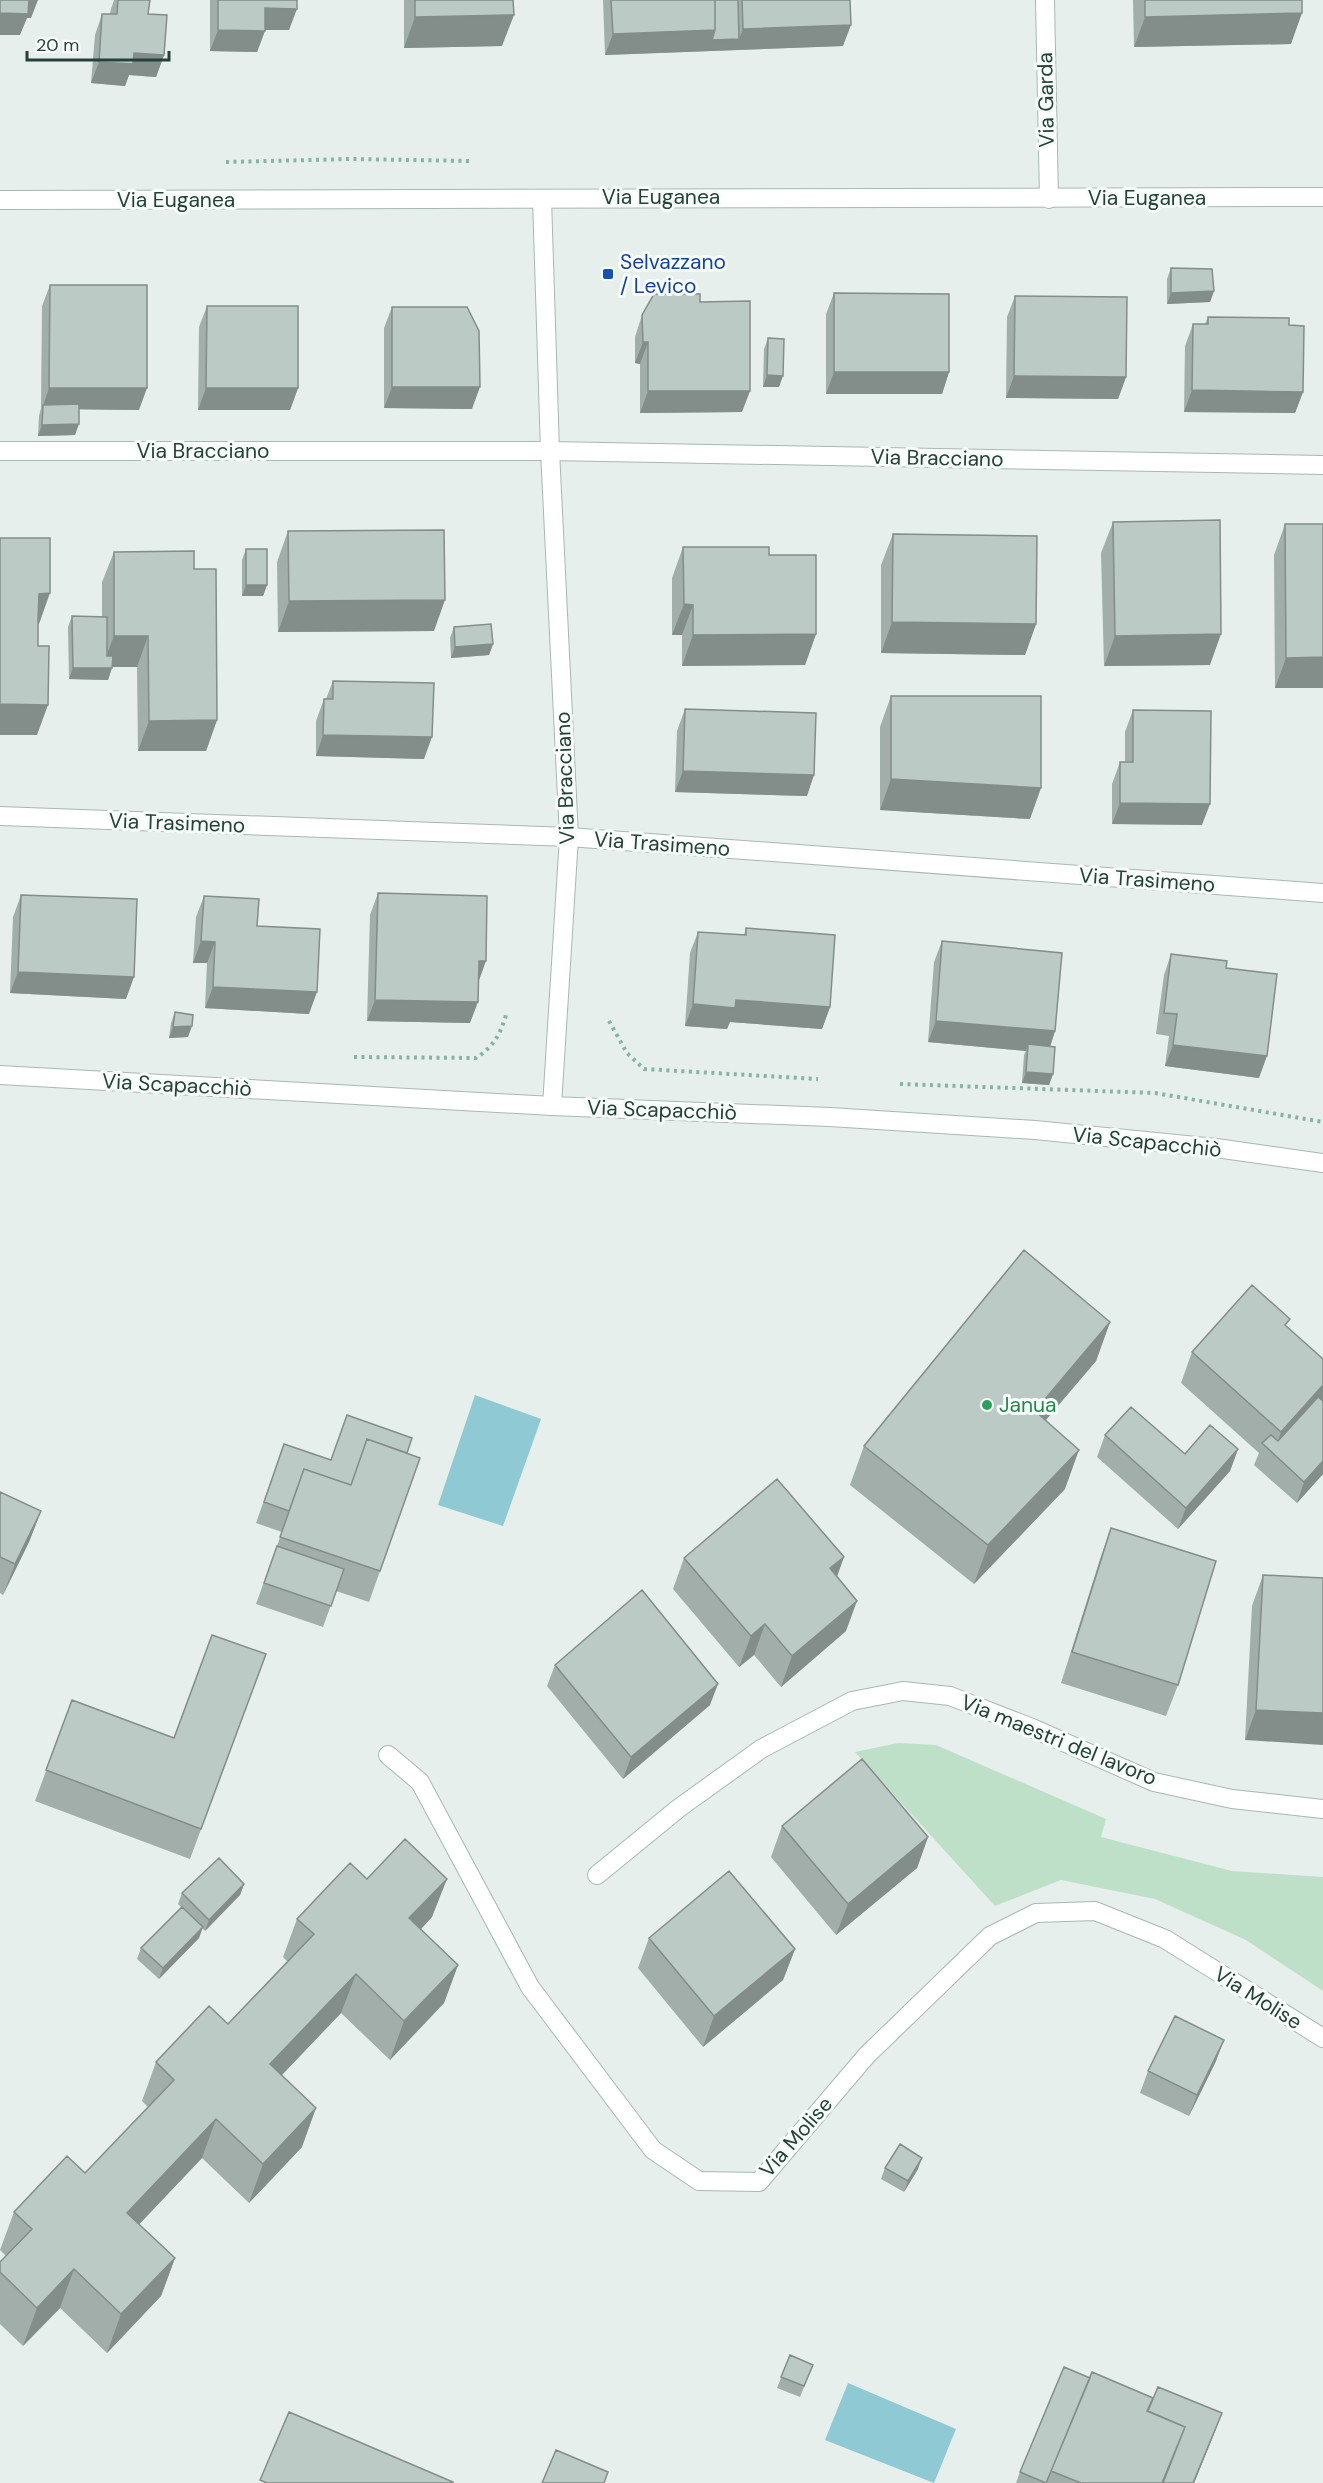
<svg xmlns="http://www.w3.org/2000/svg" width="1323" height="2483" font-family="'DM Sans',sans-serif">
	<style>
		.green { fill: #bfe0c8 }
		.water { fill: #8ec9d4 }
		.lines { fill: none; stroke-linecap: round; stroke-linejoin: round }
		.minor-casing { stroke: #a8b8b2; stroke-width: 20 }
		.tertiary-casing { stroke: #a8b8b2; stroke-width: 20 }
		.path { stroke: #86b3a5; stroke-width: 4; stroke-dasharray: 3 4.5; stroke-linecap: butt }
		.minor { stroke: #fff; stroke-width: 18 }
		.tertiary { stroke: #fff; stroke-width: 18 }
		.wall { fill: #a1aea9 }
		.shaded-wall { fill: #838d89 }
		.building { fill: #bbcac4; stroke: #838d89; stroke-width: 1.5 }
		.transit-dot { fill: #1a4fb4; stroke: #f7fbf9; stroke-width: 2 }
		.leisure-dot { fill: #2e9e5b; stroke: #f7fbf9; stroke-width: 2 }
		.labels { text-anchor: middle; stroke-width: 6; stroke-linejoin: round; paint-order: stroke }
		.street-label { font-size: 21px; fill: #24423a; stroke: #f7fbf9 }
		.transit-label { font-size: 21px; fill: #164399; stroke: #f7fbf9; text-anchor: start }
		.leisure-label { font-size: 21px; fill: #27864d; stroke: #f7fbf9; text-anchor: start }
	</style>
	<rect width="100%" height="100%" fill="#e6efeb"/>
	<path class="green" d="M 898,1743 L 936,1745 L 1106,1819 L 1101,1837 L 1232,1871 L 1323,1877 L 1323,1991 L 1246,1940 L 1155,1899 L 1061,1880 L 995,1906 L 855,1752 Z"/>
	<path class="water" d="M 475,1395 L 541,1419 L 503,1526 L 438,1505 Z
		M 848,2383 L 956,2429 L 934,2483 L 825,2440 Z"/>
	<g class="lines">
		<g class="minor-casing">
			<path id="minor" d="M 1045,0 L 1049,199
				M 542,199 L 550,451 L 569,837 L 552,1106
				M 0,451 L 550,451 L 1323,465
				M 0,816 L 569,837 L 1323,893
				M 388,1755 L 420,1782 L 530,1987 L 653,2150 L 699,2181 L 759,2182 L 867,2055 L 990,1936 L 1036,1913 L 1095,1911 L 1165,1939 L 1323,2038
				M 597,1875 L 679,1808 L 761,1749 L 852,1701 L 903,1691 L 950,1696 L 1032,1728 L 1154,1782 L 1232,1799 L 1323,1809"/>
		</g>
		<g class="tertiary-casing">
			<path id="tertiary" d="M 0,200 L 1323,197
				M 0,1075 L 552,1106 L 830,1117 L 1035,1130 L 1216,1148 L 1323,1163"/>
		</g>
		<path class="path" d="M 226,162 L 351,159 L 473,161
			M 609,1021 L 627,1053 L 644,1069 L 818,1079
			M 354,1057 L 476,1058 C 493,1047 500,1035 506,1015
			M 900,1084 L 1155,1093 L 1323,1122"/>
		<use href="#minor" class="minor"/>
		<use href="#tertiary" class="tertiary"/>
	</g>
	<path class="wall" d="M 114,0 L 150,0 L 148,14 L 164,55 L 156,77 L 129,75 L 125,86 L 91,83 L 95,35 L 102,14 L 110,14 L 111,9 Z
		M 210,0 L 297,0 L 289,30 L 265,30 L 257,52 L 210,51 Z
		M 404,0 L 513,0 L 502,46 L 404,48 Z
		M 603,0 L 850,0 L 843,46 L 605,55 Z
		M 1133,0 L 1302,0 L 1291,44 L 1134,47 Z
		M 1171,268 L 1214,291 L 1210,302 L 1167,304 L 1167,279 Z
		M 50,285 L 139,410 L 79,409 L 75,435 L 38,436 L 39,416 L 41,408 L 42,306 Z
		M 834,293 L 949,372 L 942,394 L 826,394 L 826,314 Z
		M 1015,296 L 1126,377 L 1118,399 L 1006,398 L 1007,317 Z
		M 700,302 L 742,412 L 640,413 L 640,364 L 635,363 L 635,337 L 642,315 Z
		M 207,306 L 298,388 L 290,410 L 198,410 L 199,327 Z
		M 392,307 L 472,409 L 384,408 L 384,328 Z
		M 1208,317 L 1289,325 L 1303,392 L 1295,413 L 1184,412 L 1185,346 L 1193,324 L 1205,324 Z
		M 768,338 L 779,387 L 763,387 L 764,349 Z
		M 1113,522 L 1210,665 L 1104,666 L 1101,553 Z
		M 1285,524 L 1323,524 L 1323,688 L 1275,688 L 1274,555 Z
		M 288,531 L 434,631 L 278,632 L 277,562 Z
		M 893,534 L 1036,624 L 1025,655 L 881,653 L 881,565 Z
		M 683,547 L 769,555 L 816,634 L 805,665 L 682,666 L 682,635 L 672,635 L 672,578 Z
		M 246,549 L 267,585 L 263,596 L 242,596 L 242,560 Z
		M 114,552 L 194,569 L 217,720 L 206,751 L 138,751 L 137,667 L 112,667 L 108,680 L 69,679 L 68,627 L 72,616 L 102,617 L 102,582 Z
		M 454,627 L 493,644 L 489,655 L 451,658 L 450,638 Z
		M 333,681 L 424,759 L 316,756 L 316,721 L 324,699 L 326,699 Z
		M 891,696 L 1030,819 L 880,810 L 880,727 Z
		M 685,709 L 807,796 L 675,792 L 677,731 Z
		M 1133,710 L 1202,825 L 1112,824 L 1112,784 L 1120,762 L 1125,762 L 1125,732 Z
		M 378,893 L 470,1023 L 367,1021 L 370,915 Z
		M 21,895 L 126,999 L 10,993 L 13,917 Z
		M 204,896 L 257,926 L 309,1014 L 205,1008 L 207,963 L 193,963 L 196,917 Z
		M 746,928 L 830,1007 L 822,1029 L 730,1022 L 727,1029 L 685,1026 L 690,953 L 698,932 L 744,935 Z
		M 942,941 L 1055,1031 L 1050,1047 L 1053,1074 L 1049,1085 L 1022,1083 L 1024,1055 L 1026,1051 L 928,1042 L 934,962 Z
		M 1171,954 L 1226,968 L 1259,1078 L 1165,1066 L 1169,1036 L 1156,1034 L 1164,975 Z
		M 175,1012 L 188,1037 L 169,1038 L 171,1023 Z
		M 1110,1322 L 1096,1361 L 1046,1420 L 1065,1489 L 974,1584 L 850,1485 L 864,1446 Z
		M 1287,1327 L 1323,1474 L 1297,1503 L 1254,1465 L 1259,1453 L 1181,1383 L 1192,1352 Z
		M 1105,1435 L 1185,1454 L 1238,1449 L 1230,1471 L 1178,1529 L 1097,1457 Z
		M 284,1444 L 331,1460 L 407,1453 L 380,1571 L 369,1602 L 336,1591 L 323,1627 L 256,1604 L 282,1532 L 256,1523 Z
		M 0,1492 L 41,1511 L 29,1542 L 3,1595 L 0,1593 Z
		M 1111,1528 L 1178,1685 L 1166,1716 L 1061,1683 L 1100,1559 Z
		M 684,1558 L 837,1577 L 846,1631 L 781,1687 L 754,1655 L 739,1667 L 673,1589 Z
		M 1263,1575 L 1323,1578 L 1245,1740 L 1252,1606 Z
		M 266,1654 L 190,1859 L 35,1801 L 72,1700 L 174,1738 Z
		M 555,1665 L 710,1705 L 623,1779 L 547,1686 Z
		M 782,1826 L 928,1837 L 917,1868 L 836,1935 L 771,1857 Z
		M 367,1879 L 432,1917 L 421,1929 L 458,1965 L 444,2003 L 390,2060 L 341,2013 L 282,2075 L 302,2147 L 249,2203 L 202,2158 L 139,2224 L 175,2258 L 161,2296 L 107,2353 L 60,2308 L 23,2346 L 0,2324 L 0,2262 L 6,2256 L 0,2250 L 14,2212 L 85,2173 L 148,2107 L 142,2101 L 156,2062 L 228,2024 L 288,1962 L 283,1957 L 297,1919 Z
		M 244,1884 L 240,1895 L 205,1931 L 202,1928 L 199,1938 L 159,1979 L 137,1959 L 141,1948 L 181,1907 L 178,1904 L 182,1893 Z
		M 649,1938 L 795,1949 L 783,1980 L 703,2047 L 638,1968 Z
		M 1216,2061 L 1189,2116 L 1140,2093 L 1148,2071 Z
		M 885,2168 L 918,2169 L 904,2192 L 881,2179 Z
		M 790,2355 L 813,2365 L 800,2397 L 777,2388 Z
		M 1090,2378 L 1153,2398 L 1222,2413 L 1194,2483 L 1016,2483 L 1020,2472 Z"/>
	<path class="shaded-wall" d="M 28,0 L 38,0 L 31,18 L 27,18 L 20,35 L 0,35 L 0,13 Z
		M 265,8 L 297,9 L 289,30 L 257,30 Z
		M 1302,13 L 1291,44 L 1134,47 L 1145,17 Z
		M 514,15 L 502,46 L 404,48 L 415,17 Z
		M 851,25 L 843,46 L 605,55 L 613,34 L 715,30 L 739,39 L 743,29 Z
		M 218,30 L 265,31 L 257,52 L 210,51 Z
		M 134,53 L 164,55 L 156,77 L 129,75 L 125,86 L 91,83 L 99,62 Z
		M 1214,291 L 1210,302 L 1167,304 L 1171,293 Z
		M 643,342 L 648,342 L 640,364 L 635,363 Z
		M 834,372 L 949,372 L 942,394 L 826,394 Z
		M 767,375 L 783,376 L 779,387 L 763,387 Z
		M 1014,376 L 1126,377 L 1118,399 L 1006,398 Z
		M 392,387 L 480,387 L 472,409 L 384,408 Z
		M 49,388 L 147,388 L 139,410 L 42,409 Z
		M 206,388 L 298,388 L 290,410 L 198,410 Z
		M 1192,390 L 1303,392 L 1295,413 L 1184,412 Z
		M 648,391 L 750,391 L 742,412 L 640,413 Z
		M 79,424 L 75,435 L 38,436 L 42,425 Z
		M 246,585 L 267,585 L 263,596 L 242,596 Z
		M 50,593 L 39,624 L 28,625 L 39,594 Z
		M 445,600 L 434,631 L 278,632 L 289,601 Z
		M 684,604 L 693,605 L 682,635 L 672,635 Z
		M 892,622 L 1036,624 L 1025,655 L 881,653 Z
		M 816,634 L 805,665 L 682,666 L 693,635 Z
		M 1221,634 L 1210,665 L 1104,666 L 1115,636 Z
		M 114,636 L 148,636 L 137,667 L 102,667 Z
		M 493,644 L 489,655 L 451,658 L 455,647 Z
		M 1323,657 L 1323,688 L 1275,688 L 1286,658 Z
		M 73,668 L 112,668 L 108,680 L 69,679 Z
		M 0,704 L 48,705 L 37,735 L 0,735 Z
		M 217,720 L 206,751 L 138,751 L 149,721 Z
		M 323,735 L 432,737 L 424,759 L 316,756 Z
		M 683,771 L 814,775 L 807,796 L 675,792 Z
		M 891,779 L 1041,788 L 1030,819 L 880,810 Z
		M 1120,803 L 1210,804 L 1202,825 L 1112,824 Z
		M 201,941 L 215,942 L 207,963 L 193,963 Z
		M 479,961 L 486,961 L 478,983 Z
		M 18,972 L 134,977 L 126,999 L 10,993 Z
		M 213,987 L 317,992 L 309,1014 L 205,1008 Z
		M 375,1000 L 478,1002 L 470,1023 L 367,1021 Z
		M 736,1000 L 830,1007 L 822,1029 L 730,1022 L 727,1029 L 685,1026 L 693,1004 Z
		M 936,1021 L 1055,1031 L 1048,1053 L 1028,1044 L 1026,1051 L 928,1042 Z
		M 192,1026 L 188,1037 L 169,1038 L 173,1027 Z
		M 1173,1045 L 1267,1056 L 1259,1078 L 1165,1066 Z
		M 1026,1072 L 1053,1074 L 1049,1085 L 1022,1083 Z
		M 1110,1322 L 1096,1361 L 1021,1449 L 1035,1411 Z
		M 1323,1385 L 1323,1404 L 1274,1454 L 1281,1432 Z
		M 1238,1449 L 1230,1471 L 1178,1529 L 1186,1508 Z
		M 1079,1450 L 1065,1489 L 974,1584 L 988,1545 Z
		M 1323,1461 L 1323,1474 L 1297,1503 L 1304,1482 Z
		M 41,1511 L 29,1542 L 3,1595 L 15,1564 Z
		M 844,1557 L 833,1588 L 830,1568 Z
		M 857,1601 L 846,1631 L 781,1687 L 792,1656 Z
		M 765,1624 L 754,1655 L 739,1667 L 751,1636 Z
		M 718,1684 L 710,1705 L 623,1779 L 631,1757 Z
		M 1256,1710 L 1323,1713 L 1323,1745 L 1245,1740 Z
		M 928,1837 L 917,1868 L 836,1935 L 848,1904 Z
		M 447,1879 L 432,1917 L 395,1957 L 409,1918 Z
		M 244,1884 L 240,1895 L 205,1931 L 209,1920 Z
		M 203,1927 L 199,1938 L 159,1979 L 163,1968 Z
		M 795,1949 L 783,1980 L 703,2047 L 714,2016 Z
		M 458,1965 L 444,2003 L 390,2060 L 404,2021 Z
		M 356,1974 L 341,2013 L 256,2102 L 270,2064 Z
		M 1224,2040 L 1216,2061 L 1189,2116 L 1197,2095 Z
		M 316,2108 L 302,2147 L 249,2203 L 263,2164 Z
		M 216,2119 L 202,2158 L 113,2252 L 127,2213 Z
		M 922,2158 L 918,2169 L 904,2192 L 908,2181 Z
		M 175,2258 L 161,2296 L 107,2353 L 121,2314 Z
		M 74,2269 L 60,2308 L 23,2346 L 37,2308 Z
		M 1222,2413 L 1214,2434 L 1194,2483 L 1193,2483 Z"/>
	<path class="building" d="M 0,0 L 29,0 L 28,14 L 0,13 Z
		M 118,0 L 150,0 L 148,14 L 167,15 L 164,55 L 134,53 L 133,64 L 99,62 L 102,14 L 117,14 Z
		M 218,0 L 297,0 L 297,9 L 265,8 L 265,31 L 218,30 Z
		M 415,0 L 513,0 L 514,15 L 415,17 Z
		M 611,0 L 715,0 L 715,30 L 613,34 Z
		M 715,0 L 738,0 L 739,39 L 712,40 L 715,30 Z
		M 742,0 L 850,0 L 851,25 L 743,29 Z
		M 1145,0 L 1302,0 L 1302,13 L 1145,17 Z
		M 1171,268 L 1212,269 L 1214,291 L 1171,293 Z
		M 50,285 L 147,285 L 147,388 L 49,388 Z
		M 834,293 L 949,294 L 949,372 L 834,372 Z
		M 654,294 L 700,294 L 700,302 L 750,301 L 750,391 L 648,391 L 648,342 L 643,342 L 642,315 Z
		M 1015,296 L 1127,297 L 1126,377 L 1014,376 Z
		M 207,306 L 298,306 L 298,388 L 206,388 Z
		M 392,307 L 467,307 L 479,331 L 480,387 L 392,387 Z
		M 1208,317 L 1289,318 L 1289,325 L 1304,326 L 1303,392 L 1192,390 L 1193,324 L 1208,324 Z
		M 768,338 L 784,339 L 783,376 L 767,375 Z
		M 79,404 L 79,424 L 42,425 L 43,405 Z
		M 1220,520 L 1221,634 L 1115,636 L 1113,522 Z
		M 1285,524 L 1323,524 L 1323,657 L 1286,658 Z
		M 444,530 L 445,600 L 289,601 L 288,531 Z
		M 893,534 L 1037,536 L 1036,624 L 892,622 Z
		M 0,538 L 50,538 L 50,593 L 39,594 L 38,619 L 38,646 L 49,646 L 48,705 L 0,704 Z
		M 683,547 L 769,547 L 769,555 L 816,555 L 816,634 L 693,635 L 693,605 L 684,604 Z
		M 246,549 L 267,549 L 267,585 L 246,585 Z
		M 194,551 L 194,569 L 216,569 L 217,720 L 149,721 L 148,636 L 114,636 L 114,552 Z
		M 72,616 L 107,617 L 107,656 L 113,656 L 112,668 L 73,668 Z
		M 491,624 L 493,644 L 455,647 L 454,627 Z
		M 333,681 L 434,683 L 432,737 L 323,735 L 324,699 L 333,699 Z
		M 891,696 L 1041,696 L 1041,788 L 891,779 Z
		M 685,709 L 816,713 L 814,775 L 683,771 Z
		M 1133,710 L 1211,711 L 1210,804 L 1120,803 L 1120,762 L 1133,762 Z
		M 378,893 L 487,896 L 486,961 L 479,961 L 478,1002 L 375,1000 Z
		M 21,895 L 137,899 L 134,977 L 18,972 Z
		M 204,896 L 259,899 L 257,926 L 320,929 L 317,992 L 213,987 L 215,942 L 201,941 Z
		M 746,928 L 835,935 L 830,1007 L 736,1000 L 735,1008 L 693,1004 L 698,932 L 746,935 Z
		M 942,941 L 1062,953 L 1055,1031 L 936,1021 Z
		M 1171,954 L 1227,961 L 1226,968 L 1277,974 L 1267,1056 L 1173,1045 L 1177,1014 L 1164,1013 Z
		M 175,1012 L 193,1015 L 192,1026 L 173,1027 Z
		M 1028,1044 L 1055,1047 L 1053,1074 L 1026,1072 Z
		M 1024,1250 L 1110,1322 L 1035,1411 L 1079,1450 L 988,1545 L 864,1446 Z
		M 1252,1285 L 1290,1319 L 1285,1325 L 1323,1359 L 1323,1385 L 1281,1432 L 1192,1352 Z
		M 1318,1397 L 1323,1401 L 1323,1461 L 1304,1482 L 1262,1443 L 1271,1435 L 1278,1441 Z
		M 1131,1407 L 1185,1454 L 1210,1425 L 1238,1449 L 1186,1508 L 1105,1435 Z
		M 347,1415 L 412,1438 L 407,1453 L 367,1439 L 351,1485 L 304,1469 L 289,1511 L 264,1502 L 284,1444 L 331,1460 Z
		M 367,1439 L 420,1458 L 380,1571 L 280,1537 L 304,1469 L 351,1485 Z
		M 777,1479 L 844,1557 L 830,1568 L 857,1601 L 792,1656 L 765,1624 L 751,1636 L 684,1558 Z
		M 0,1492 L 41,1511 L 15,1564 L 0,1557 Z
		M 1111,1528 L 1216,1561 L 1178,1685 L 1072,1652 Z
		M 277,1546 L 344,1569 L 331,1606 L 264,1583 Z
		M 1263,1575 L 1323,1578 L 1323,1713 L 1256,1710 Z
		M 642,1590 L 718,1684 L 631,1757 L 555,1665 Z
		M 212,1635 L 266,1654 L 201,1829 L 46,1770 L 72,1700 L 174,1738 Z
		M 862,1759 L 928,1837 L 848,1904 L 782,1826 Z
		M 405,1839 L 447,1879 L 409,1918 L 458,1965 L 404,2021 L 356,1974 L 270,2064 L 316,2108 L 263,2164 L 216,2119 L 127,2213 L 175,2258 L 121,2314 L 74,2269 L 37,2308 L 0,2272 L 0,2262 L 32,2229 L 14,2212 L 67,2156 L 85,2173 L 174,2080 L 156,2062 L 209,2006 L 228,2024 L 314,1934 L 297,1919 L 350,1863 L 367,1879 Z
		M 219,1858 L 244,1884 L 209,1920 L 182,1893 Z
		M 729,1871 L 795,1949 L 714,2016 L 649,1938 Z
		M 182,1907 L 203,1927 L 163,1968 L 141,1948 Z
		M 1175,2016 L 1224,2040 L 1197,2095 L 1148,2071 Z
		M 900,2144 L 922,2158 L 908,2181 L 885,2168 Z
		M 790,2355 L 813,2365 L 804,2386 L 781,2377 Z
		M 1064,2367 L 1090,2378 L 1046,2483 L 1020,2472 Z
		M 1092,2372 L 1153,2398 L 1147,2411 L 1185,2427 L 1162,2483 L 1081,2483 L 1051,2471 Z
		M 1158,2387 L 1222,2413 L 1193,2483 L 1163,2483 L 1185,2427 L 1148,2411 Z
		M 289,2412 L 453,2482 L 453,2483 L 267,2483 L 260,2480 Z
		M 556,2450 L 608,2472 L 604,2483 L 542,2483 Z"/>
	<rect class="transit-dot" x="602" y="268" width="12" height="12" rx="3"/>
	<circle class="leisure-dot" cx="987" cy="1405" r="6"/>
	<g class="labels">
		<g class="street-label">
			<text transform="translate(1046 100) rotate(-91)" y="7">Via Garda</text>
			<text x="661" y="204">Via Euganea</text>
			<text x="1147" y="205">Via Euganea</text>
			<text x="176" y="207">Via Euganea</text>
			<text x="203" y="458">Via Bracciano</text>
			<text transform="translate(937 458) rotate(1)" y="7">Via Bracciano</text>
			<text transform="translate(565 778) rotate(-92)" y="7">Via Bracciano</text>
			<text transform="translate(177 823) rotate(2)" y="7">Via Trasimeno</text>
			<text transform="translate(662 844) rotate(4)" y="7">Via Trasimeno</text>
			<text transform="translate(1147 880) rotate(4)" y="7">Via Trasimeno</text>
			<text transform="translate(177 1085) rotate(3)" y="7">Via Scapacchiò</text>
			<text transform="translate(662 1110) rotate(2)" y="7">Via Scapacchiò</text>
			<text transform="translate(1147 1142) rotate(6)" y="7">Via Scapacchiò</text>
			<text transform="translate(1059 1740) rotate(22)" y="7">Via maestri del lavoro</text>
			<text transform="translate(1258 1998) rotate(32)" y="7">Via Molise</text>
			<text transform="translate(796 2137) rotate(-49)" y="7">Via Molise</text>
		</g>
		<g class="transit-label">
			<text x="620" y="269">Selvazzano<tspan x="620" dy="24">/ Levico</tspan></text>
		</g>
		<g class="leisure-label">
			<text x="999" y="1412">Janua</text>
		</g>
	</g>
	<path d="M27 51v9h142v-9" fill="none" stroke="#24423a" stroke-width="3"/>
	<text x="36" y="51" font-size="18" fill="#24423a" stroke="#f7fbf9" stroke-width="4.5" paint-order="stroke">20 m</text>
</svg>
